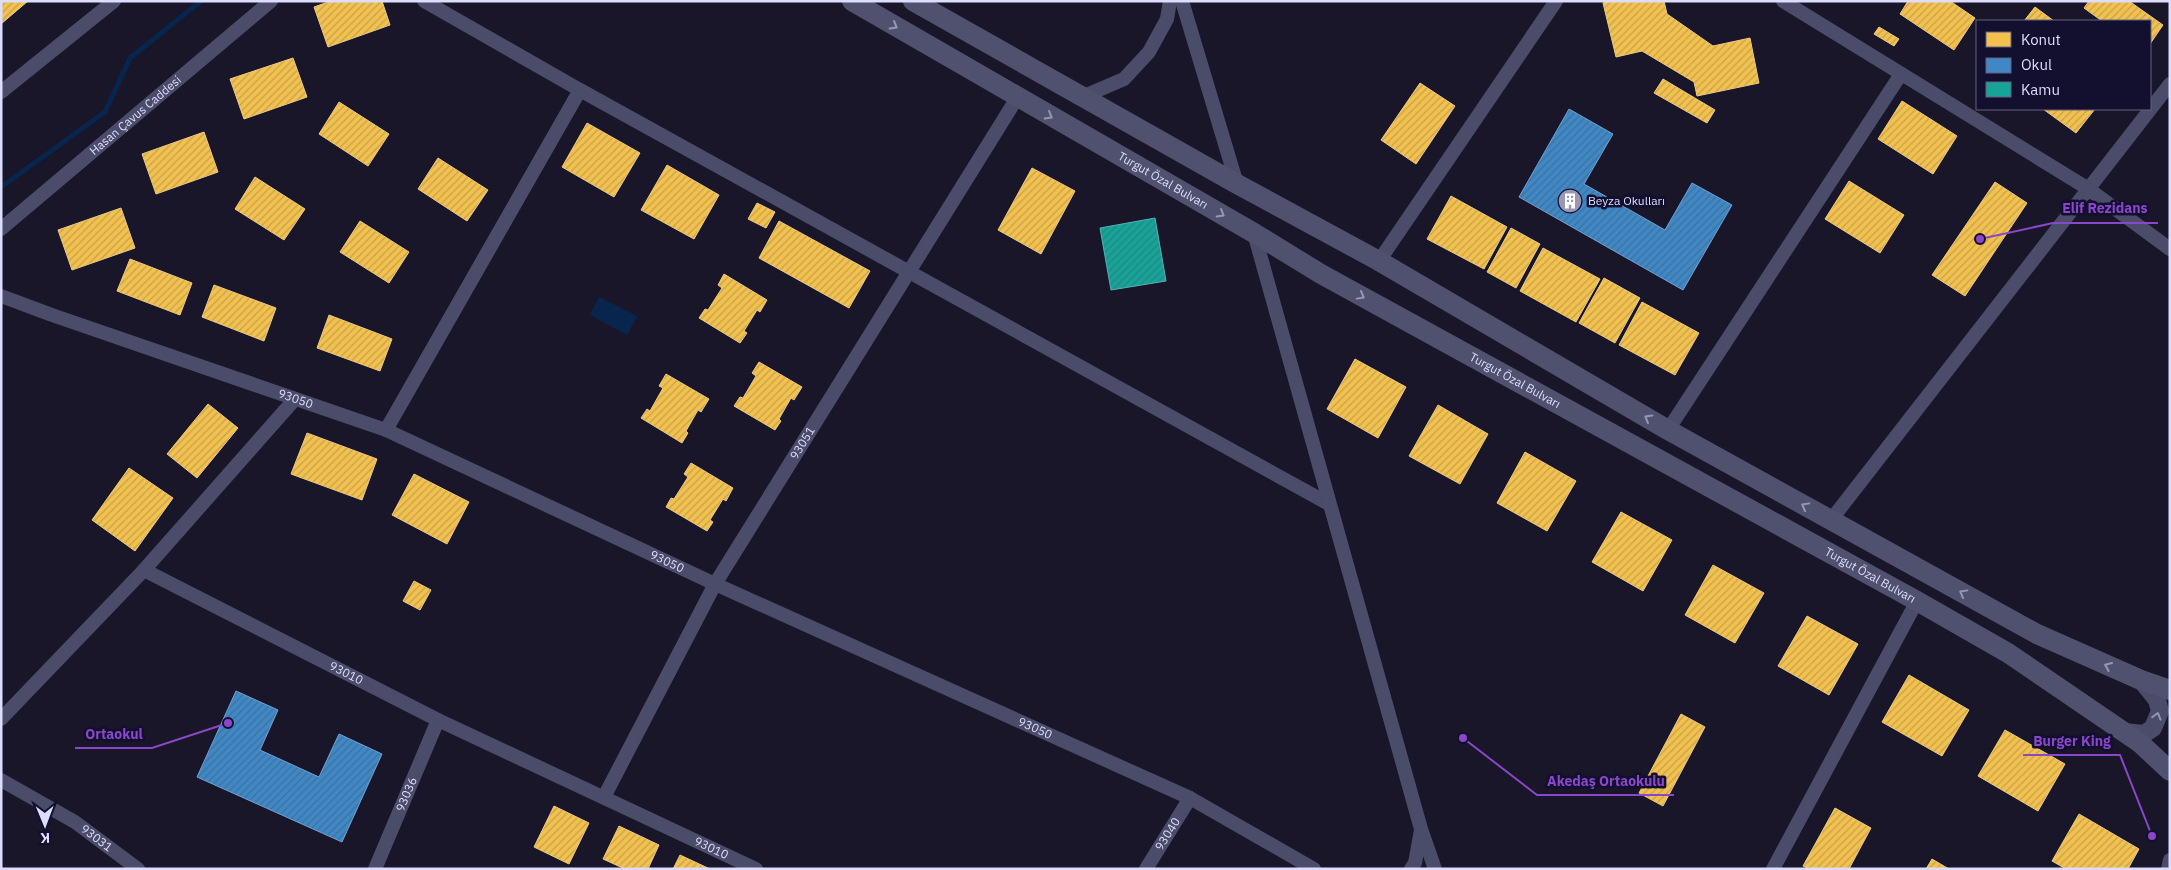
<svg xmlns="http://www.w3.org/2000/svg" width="2171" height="870" font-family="'IBM Plex Sans',sans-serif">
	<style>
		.water { fill: #08264d }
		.homes { fill: url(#homes-hatch); stroke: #ecc983 }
		.schools { fill: url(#schools-hatch); stroke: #6fa2d6 }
		.public { fill: url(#public-hatch); stroke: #53b4b7 }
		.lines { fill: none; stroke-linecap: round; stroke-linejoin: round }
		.stream { stroke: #08264d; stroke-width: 5 }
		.minor { stroke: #4b4c69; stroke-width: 14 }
		.tertiary { stroke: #4b4c69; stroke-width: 18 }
		.secondary { stroke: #4f516e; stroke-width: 20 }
		.oneway { stroke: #9697b6 }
		.oneway2 { stroke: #9494b4 }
		.labels { text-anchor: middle; stroke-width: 5; stroke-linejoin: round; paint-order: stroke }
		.street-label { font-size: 12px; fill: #deddff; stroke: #120f2f }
		.poi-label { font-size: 12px; fill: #deddff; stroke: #120f2f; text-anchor: start }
		.leader { fill: none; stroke: #8a47c9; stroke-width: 2 }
		.callout-dot { fill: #8a47c9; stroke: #120f2f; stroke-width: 2 }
		.callout-label { font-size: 14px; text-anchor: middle; font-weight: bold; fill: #8a47c9; stroke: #120f2f; stroke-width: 5; stroke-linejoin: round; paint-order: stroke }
	</style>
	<defs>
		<pattern id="homes-hatch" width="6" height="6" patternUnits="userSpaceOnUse" patternTransform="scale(1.25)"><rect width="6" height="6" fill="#f2c14e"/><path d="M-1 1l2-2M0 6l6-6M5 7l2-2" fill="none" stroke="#c6a14e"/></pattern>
		<pattern id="schools-hatch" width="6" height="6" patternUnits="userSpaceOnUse" patternTransform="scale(1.25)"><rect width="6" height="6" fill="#3f88c5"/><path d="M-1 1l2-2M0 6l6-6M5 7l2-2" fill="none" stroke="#40709b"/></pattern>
		<pattern id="public-hatch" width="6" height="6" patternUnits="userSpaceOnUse" patternTransform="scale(1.25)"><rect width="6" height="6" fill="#17a398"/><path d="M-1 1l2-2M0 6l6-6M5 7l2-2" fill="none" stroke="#248681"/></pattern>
	</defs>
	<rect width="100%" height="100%" fill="#181628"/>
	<path class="water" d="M 599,297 L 637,316 L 627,335 L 590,315 Z"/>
	<path class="homes" d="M 1,1 L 28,1 L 1,24 Z
		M 331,1 L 382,1 L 390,25 L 328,47 L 314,7 Z
		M 1610,1 L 1664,1 L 1667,14 L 1713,46 L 1750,38 L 1759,83 L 1697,96 L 1694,82 L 1642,51 L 1616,57 L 1603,3 Z
		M 1908,1 L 1950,1 L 1975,18 L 1954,50 L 1900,14 Z
		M 2089,1 L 2129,1 L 2163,25 L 2150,44 L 2150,21 L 2102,21 L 2084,8 Z
		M 2035,7 L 2054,21 L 2024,21 Z
		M 1879,27 L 1899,39 L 1894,46 L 1874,34 Z
		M 293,58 L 307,97 L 244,119 L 230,79 Z
		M 1663,79 L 1715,110 L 1707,123 L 1654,93 Z
		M 1420,83 L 1455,106 L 1416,164 L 1381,140 Z
		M 1902,101 L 1957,136 L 1933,174 L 1878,139 Z
		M 339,102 L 389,134 L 368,166 L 319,134 Z
		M 2043,109 L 2095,109 L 2076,133 Z
		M 587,123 L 640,153 L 614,197 L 562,167 Z
		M 204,132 L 218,172 L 156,194 L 142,154 Z
		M 438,158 L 488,190 L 467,221 L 418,189 Z
		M 667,165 L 719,195 L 694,239 L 641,210 Z
		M 1032,168 L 1075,191 L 1041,254 L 998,230 Z
		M 255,177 L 305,209 L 284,240 L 235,209 Z
		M 1849,181 L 1904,215 L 1880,253 L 1825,219 Z
		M 1995,182 L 2027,203 L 1965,296 L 1932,275 Z
		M 1451,196 L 1507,227 L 1484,269 L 1427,239 Z
		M 757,203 L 775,212 L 766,228 L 748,219 Z
		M 121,208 L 135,248 L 72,270 L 58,230 Z
		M 360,221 L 409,252 L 389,283 L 340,252 Z
		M 779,221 L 870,271 L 849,308 L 759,258 Z
		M 1511,228 L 1540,244 L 1516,288 L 1487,272 Z
		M 1543,248 L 1600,279 L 1576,322 L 1520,291 Z
		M 130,259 L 192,283 L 180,315 L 117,291 Z
		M 724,274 L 767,300 L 760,312 L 757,310 L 744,331 L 747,333 L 740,343 L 699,318 L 705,309 L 708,310 L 722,288 L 718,285 Z
		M 1604,278 L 1640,298 L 1615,343 L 1579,323 Z
		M 214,285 L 276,308 L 264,341 L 202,317 Z
		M 1642,302 L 1699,333 L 1675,375 L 1619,345 Z
		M 329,315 L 392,339 L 380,371 L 317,348 Z
		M 1355,359 L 1406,387 L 1378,438 L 1327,409 Z
		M 759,362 L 802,387 L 794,400 L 791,398 L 779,419 L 781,421 L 775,430 L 734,406 L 740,397 L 743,398 L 756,376 L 752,373 Z
		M 666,374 L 709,399 L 701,412 L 698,410 L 686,431 L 688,433 L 682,443 L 641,418 L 647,409 L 650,411 L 663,388 L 659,386 Z
		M 208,404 L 238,428 L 197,478 L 167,454 Z
		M 1438,405 L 1488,434 L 1460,484 L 1409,456 Z
		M 307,433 L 377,459 L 362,500 L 291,474 Z
		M 1525,452 L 1576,481 L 1547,531 L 1497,503 Z
		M 691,463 L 733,488 L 726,501 L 723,499 L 710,520 L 713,522 L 707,531 L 666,507 L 671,498 L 674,499 L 688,477 L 684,474 Z
		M 129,468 L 173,498 L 135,551 L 92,520 Z
		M 414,474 L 469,502 L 447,544 L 392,515 Z
		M 1621,512 L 1672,540 L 1643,591 L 1592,562 Z
		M 1713,565 L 1764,593 L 1735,643 L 1685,615 Z
		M 414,581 L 431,590 L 420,610 L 403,601 Z
		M 1807,616 L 1858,644 L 1829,695 L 1778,666 Z
		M 1909,675 L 1969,710 L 1942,756 L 1882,722 Z
		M 1681,714 L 1705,727 L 1663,806 L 1639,793 Z
		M 2005,730 L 2065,764 L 2038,811 L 1978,776 Z
		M 554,806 L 589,823 L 569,864 L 534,847 Z
		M 1835,808 L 1871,828 L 1849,869 L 1809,869 L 1803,866 Z
		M 2079,814 L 2139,849 L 2128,869 L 2066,869 L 2052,861 Z
		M 619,826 L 659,845 L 648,869 L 625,869 L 603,859 Z
		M 680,855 L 710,869 L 673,869 Z
		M 1932,859 L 1949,869 L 1926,869 Z"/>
	<path class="schools" d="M 1569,109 L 1613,134 L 1584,184 L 1665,230 L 1692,183 L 1732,205 L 1683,290 L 1519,197 Z
		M 236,691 L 278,710 L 260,750 L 319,777 L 339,734 L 382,754 L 342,842 L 197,777 Z"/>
	<path class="public" d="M 1155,218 L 1166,281 L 1111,290 L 1100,228 Z"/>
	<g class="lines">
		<path class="stream" d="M 1,187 L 105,112 L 130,58 L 201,1"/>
		<g class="minor">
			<path d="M 1182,1 L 1237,184"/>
			<path d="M 1783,1 L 2087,188 L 2170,249"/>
			<path d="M 580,90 L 1329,504"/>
			<path d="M 1,92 L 114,1"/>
			<path d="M 1082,97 L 1124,79 L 1149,52 L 1167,19 L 1170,1"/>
			<path id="s1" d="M 1,229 L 271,1"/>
			<path d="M 1254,233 L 1421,829 L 1435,869"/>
			<path d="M 1379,261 L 1556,1"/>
			<path id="s2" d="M 1,296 L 52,315 L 386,430 L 715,584 L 1190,798 L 1314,869"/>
			<path id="s3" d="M 295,399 L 144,570 L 438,720 L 756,869"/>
			<path d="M 386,430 L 580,90 L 424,1"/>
			<path d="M 1668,430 L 1901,74"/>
			<path d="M 1831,520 L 2170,84"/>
			<path d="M 1,719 L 144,570"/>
			<path id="s4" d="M 1,780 L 75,822 L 138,869"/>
			<path id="s5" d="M 604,797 L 715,584 L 1017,98"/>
			<path id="s6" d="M 375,869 L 438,720"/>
			<path id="s7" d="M 1146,869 L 1190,798"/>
			<path d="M 1411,869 L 1415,863 L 1421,830"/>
			<path d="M 1773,869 L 1917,601"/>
			<path d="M 2168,869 L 2170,860"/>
		</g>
		<path class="tertiary" d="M 2124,732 L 2144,734 L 2153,728 L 2160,711 L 2157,700 L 2141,680"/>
		<g class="secondary">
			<path id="s8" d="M 852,1 L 1254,233 L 1321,274 L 1917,601 L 2008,653 L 2140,743 L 2170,771"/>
			<path d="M 913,1 L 1237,184 L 1379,261 L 1668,430 L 2037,634 L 2141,680 L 2170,690"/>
		</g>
	</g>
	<defs><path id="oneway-chevron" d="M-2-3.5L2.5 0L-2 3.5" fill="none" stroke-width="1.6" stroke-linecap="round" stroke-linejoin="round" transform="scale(1.25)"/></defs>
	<g class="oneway">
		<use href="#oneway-chevron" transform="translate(894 26) rotate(30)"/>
		<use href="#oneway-chevron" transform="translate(1049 116) rotate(30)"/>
		<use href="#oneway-chevron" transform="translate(1221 214) rotate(30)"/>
		<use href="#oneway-chevron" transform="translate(1361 296) rotate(29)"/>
		<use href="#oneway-chevron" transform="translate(1648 418) rotate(-150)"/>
		<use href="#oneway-chevron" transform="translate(1805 506) rotate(-151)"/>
		<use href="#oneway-chevron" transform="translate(1963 593) rotate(-151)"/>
		<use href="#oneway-chevron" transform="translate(2108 666) rotate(-156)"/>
	</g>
	<use class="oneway2" href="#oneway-chevron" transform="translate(2157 716) rotate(-74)"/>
	<defs>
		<g id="building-disc" transform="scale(1.25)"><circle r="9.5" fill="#9997b4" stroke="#120f2f"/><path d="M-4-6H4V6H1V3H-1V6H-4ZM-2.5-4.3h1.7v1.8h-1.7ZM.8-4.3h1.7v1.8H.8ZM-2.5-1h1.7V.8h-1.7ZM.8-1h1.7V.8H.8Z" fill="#fff"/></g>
	</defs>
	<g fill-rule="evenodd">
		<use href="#building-disc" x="1570" y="201"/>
	</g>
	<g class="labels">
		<g class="street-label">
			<text dy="4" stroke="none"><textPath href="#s1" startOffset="176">Hasan Çavus Caddesi</textPath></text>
			<text dy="4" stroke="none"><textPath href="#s8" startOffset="359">Turgut Özal Bulvarı</textPath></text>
			<text dy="4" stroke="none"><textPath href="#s8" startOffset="764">Turgut Özal Bulvarı</textPath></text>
			<text dy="4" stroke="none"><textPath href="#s2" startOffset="312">93050</textPath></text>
			<text dy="4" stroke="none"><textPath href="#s5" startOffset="406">93051</textPath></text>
			<text dy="4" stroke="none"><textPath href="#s2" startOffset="718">93050</textPath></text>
			<text dy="4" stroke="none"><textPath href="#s8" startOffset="1169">Turgut Özal Bulvarı</textPath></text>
			<text dy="4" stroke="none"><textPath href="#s3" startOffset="455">93010</textPath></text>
			<text dy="4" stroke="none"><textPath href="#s2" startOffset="1122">93050</textPath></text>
			<text dy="4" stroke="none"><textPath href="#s6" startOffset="81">93036</textPath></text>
			<text dy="4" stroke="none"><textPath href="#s7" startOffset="41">93040</textPath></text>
			<text dy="4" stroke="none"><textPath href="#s4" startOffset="112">93031</textPath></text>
			<text dy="4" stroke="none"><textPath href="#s3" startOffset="860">93010</textPath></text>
		</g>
		<g class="poi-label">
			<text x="1588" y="205">Beyza Okulları</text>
		</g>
	</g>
	<path class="leader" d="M1980 239L2053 223H2158M228 723L152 748H75M2152 836L2120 755H2023M1463 738L1537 795H1674"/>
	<g class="callout-dot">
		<circle cx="1980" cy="239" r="5"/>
		<circle cx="228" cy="723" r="5"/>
		<circle cx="2152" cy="836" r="5"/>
		<circle cx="1463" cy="738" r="5"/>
	</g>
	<g class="callout-label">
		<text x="2105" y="213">Elif Rezidans</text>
		<text x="114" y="739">Ortaokul</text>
		<text x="2072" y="746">Burger King</text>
		<text x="1606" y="786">Akedaş Ortaokulu</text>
	</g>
	<rect width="2171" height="870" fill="none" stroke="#deddff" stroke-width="5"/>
	<rect x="1976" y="20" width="175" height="90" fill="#120f2f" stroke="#646182"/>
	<rect x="1986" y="32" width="25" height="15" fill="#f2c14e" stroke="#646182"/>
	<text x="2021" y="45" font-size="15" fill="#deddff">Konut</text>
	<rect x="1986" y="58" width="25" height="15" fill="#3f88c5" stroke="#646182"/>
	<text x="2021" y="70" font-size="15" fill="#deddff">Okul</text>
	<rect x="1986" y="82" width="25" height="15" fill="#17a398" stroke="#646182"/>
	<text x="2021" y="95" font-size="15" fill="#deddff">Kamu</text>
	<g transform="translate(45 825) rotate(179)" stroke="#120f2f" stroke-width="4" paint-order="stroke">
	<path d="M0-4L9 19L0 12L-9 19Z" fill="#deddff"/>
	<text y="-8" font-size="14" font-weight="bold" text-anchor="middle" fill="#deddff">K</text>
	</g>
</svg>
